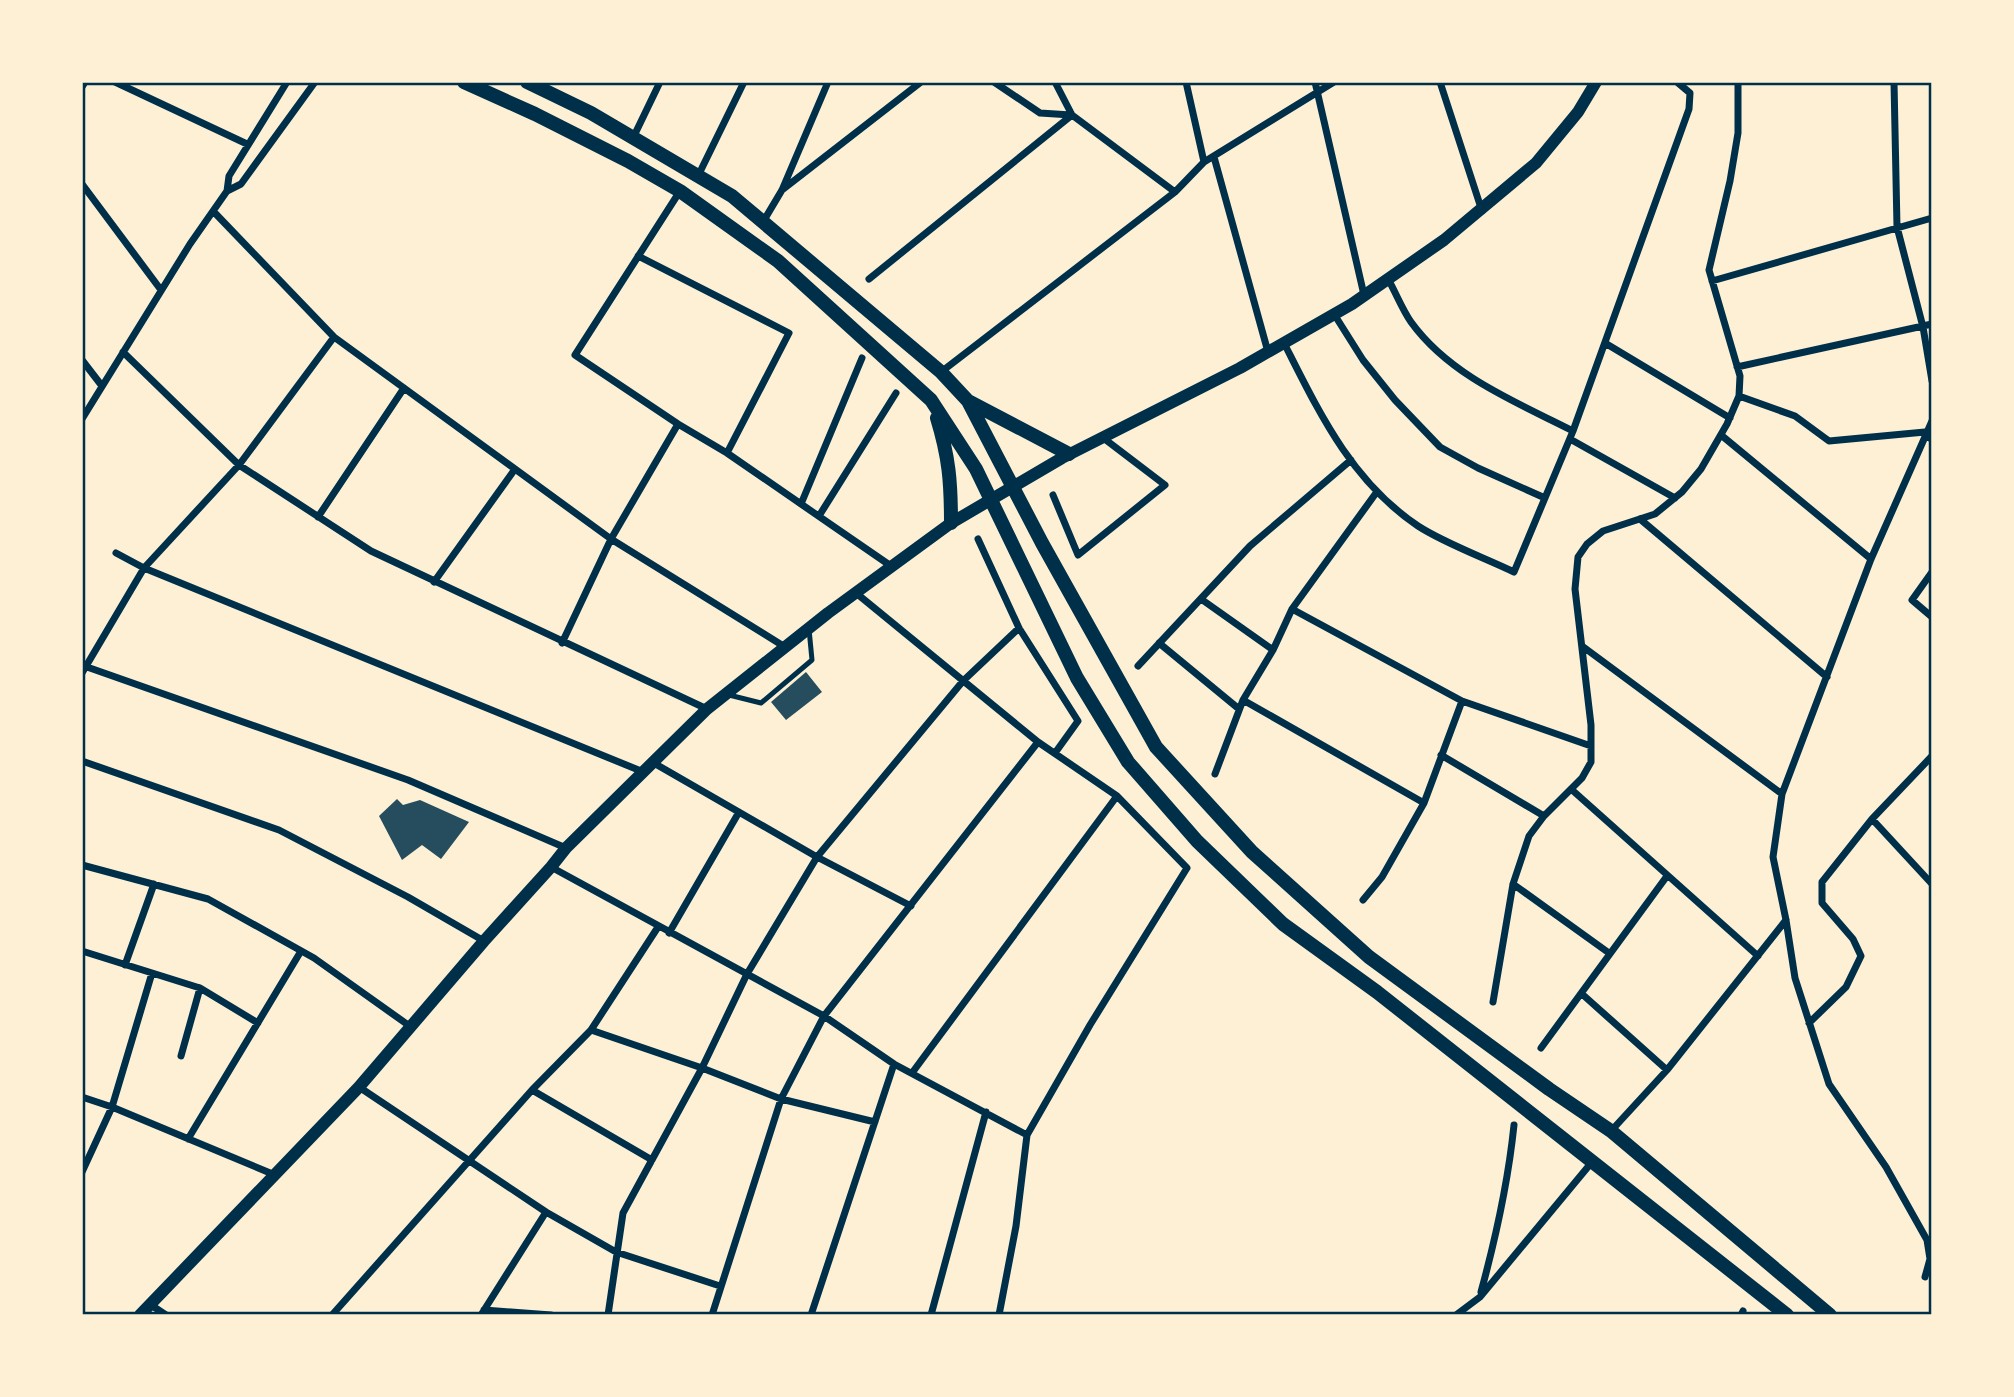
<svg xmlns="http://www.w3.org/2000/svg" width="2014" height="1397" font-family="'IBM Plex Serif',serif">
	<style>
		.building { fill: #264d5e }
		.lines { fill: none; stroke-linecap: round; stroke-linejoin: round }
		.service { stroke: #003049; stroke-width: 5 }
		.minor { stroke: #003049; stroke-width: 7 }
		.tertiary { stroke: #003049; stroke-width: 12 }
		.secondary { stroke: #003049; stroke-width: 14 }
		.neatline { fill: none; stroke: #003049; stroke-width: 2.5 }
	</style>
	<rect width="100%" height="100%" fill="#fdf0d5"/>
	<path class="building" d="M 806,672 L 822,692 L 786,720 L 771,702 Z
		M 397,799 L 403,805 L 420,800 L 469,822 L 441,859 L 422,845 L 402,860 L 379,816 Z"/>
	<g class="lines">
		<path class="service" d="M 729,695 L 761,703 L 812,660 L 809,629"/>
		<path class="minor" d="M 115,82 L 247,144
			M 994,82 L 1040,113 L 1071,115
			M 1055,82 L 1072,115 L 1175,192
			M 1186,82 L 1204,162
			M 1315,82 L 1364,295
			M 1440,82 L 1482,211
			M 1894,82 L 1897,227 L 1923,327 L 1932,381
			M 82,87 L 85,82
			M 633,138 L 660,82
			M 1214,157 L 1268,352
			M 698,176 L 744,82
			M 82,184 L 161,290
			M 782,190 L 921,82
			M 227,191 L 241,184 L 315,82
			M 680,191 L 575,355 L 678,424 L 727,453 L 891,566
			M 213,211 L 334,337 L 611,539 L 785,647
			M 763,222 L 782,190 L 828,82
			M 638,256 L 789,333 L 727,453
			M 869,279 L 1072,115
			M 1388,279 C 1396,293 1402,309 1411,322 C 1450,376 1516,402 1573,431
			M 1712,281 L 1932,218
			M 1334,314 L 1363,360 L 1395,400 L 1440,447 L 1478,468 L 1545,498
			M 1284,343 C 1319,412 1351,481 1418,526 C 1444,543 1485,558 1514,572 L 1573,431 L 1689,109 L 1690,93 L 1677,82
			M 1605,343 L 1730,418
			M 123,352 L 239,465 L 371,551 L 707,709
			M 82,360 L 102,386
			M 1737,367 L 1932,324
			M 941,372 L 1175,192 L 1204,162 L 1334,82
			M 1739,396 L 1795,416 L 1829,441 L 1925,432 L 1932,440
			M 82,419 L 190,244 L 227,191 L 229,176 L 287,82
			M 1721,435 L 1871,559
			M 1570,439 L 1675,498
			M 1053,495 L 1078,555 L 1165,485 L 1102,437
			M 801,504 L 862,358
			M 819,516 L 896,393
			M 318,517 L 404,388
			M 1640,519 L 1827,677
			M 978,539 L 1019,628 L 1078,721 L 1055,753
			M 116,553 L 144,568 L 641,771
			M 1932,572 L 1912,600 L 1932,617
			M 434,582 L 515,469
			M 856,593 L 1038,742 L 1117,796 L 1187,868 L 1090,1025 L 1027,1135 L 1016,1226 L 999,1315
			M 1201,599 L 1273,650
			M 1292,609 L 1462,701 L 1591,746
			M 562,643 L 611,539 L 678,424
			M 1159,643 L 1239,709
			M 1582,646 L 1782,794
			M 1138,666 L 1250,546 L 1351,460
			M 87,667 L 408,780 L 566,848
			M 82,673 L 144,568 L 239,465 L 334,337
			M 1243,700 L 1424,803
			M 1441,755 L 1544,816
			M 82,761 L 279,830 L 408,897 L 484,941
			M 652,762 L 817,857 L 911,906
			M 1215,774 L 1243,700 L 1273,650 L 1292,609 L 1376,493
			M 1571,789 L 1758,956
			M 1872,819 L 1932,884
			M 82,865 L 208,899 L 314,958 L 411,1027
			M 551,867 L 824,1016 L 894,1064 L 1027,1135
			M 1513,884 L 1609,953
			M 1363,900 L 1382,877 L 1424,803 L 1462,701
			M 669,933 L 739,812
			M 82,951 L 200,988 L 181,1056
			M 125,965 L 154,884
			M 200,988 L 258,1023
			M 1582,994 L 1667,1070
			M 1493,1002 L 1513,884 L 1529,836 L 1544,816 L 1582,778 L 1591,762 L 1591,725 L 1575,589 L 1578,557 L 1587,544 L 1603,531 L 1655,514 L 1682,492 L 1701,469 L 1727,424 L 1739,396 L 1740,376 L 1709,270 L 1730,181 L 1738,133 L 1738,82
			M 1809,1023 L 1846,987 L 1861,956 L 1853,939 L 1822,903 L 1822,882 L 1872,819 L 1932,756
			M 591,1030 L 702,1068 L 781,1099 L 875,1122
			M 1541,1048 L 1667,876
			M 912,1073 L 1117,796
			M 359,1087 L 546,1212 L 616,1252 L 720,1286
			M 532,1090 L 652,1160
			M 82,1097 L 112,1107 L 275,1175
			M 1611,1131 L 1667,1070 L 1786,920
			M 188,1139 L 301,951
			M 82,1172 L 112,1107 L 152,973
			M 1925,1277 L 1930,1259 L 1927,1240 L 1886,1167 L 1829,1084 L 1795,978 L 1786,920 L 1773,857 L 1782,794 L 1871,559 L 1932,421
			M 1481,1292 C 1496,1237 1508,1183 1514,1125
			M 151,1305 L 166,1315
			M 484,1310 L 551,1315
			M 332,1315 L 532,1090 L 591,1030 L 658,927
			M 481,1315 L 546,1212
			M 608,1315 L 623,1213 L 702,1068 L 747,974 L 817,857 L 963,681 L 1019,628
			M 712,1315 L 781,1099 L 824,1016 L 1038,742
			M 811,1315 L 894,1064
			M 931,1315 L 986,1112
			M 1456,1315 L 1480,1297 L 1592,1162
			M 1741,1315 L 1743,1311"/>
		<path class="tertiary" d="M 140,1315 L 359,1087 L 484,941 L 551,867 L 566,848 L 707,709 L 828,613 L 951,523 L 1062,458 L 1240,368 L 1352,304 L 1444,240 L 1536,163 L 1578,112 L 1596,82"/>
		<path class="secondary" d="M 464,82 L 535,114 L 628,161 L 680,191 L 778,261 L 931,400 L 976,469 L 1077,678 L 1128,762 L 1197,841 L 1283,924 L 1377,992 L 1787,1315
			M 527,82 L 591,113 L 732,196 L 941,372 L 968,401 L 1042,543 L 1156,747 L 1252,852 L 1369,957 L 1549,1089 L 1611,1131 L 1830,1315
			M 968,401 L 1069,454
			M 937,418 C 949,457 951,482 951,523"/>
	</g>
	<rect width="2014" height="1397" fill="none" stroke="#fdf0d5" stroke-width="168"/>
	<rect x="84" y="84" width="1846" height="1229" class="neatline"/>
</svg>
